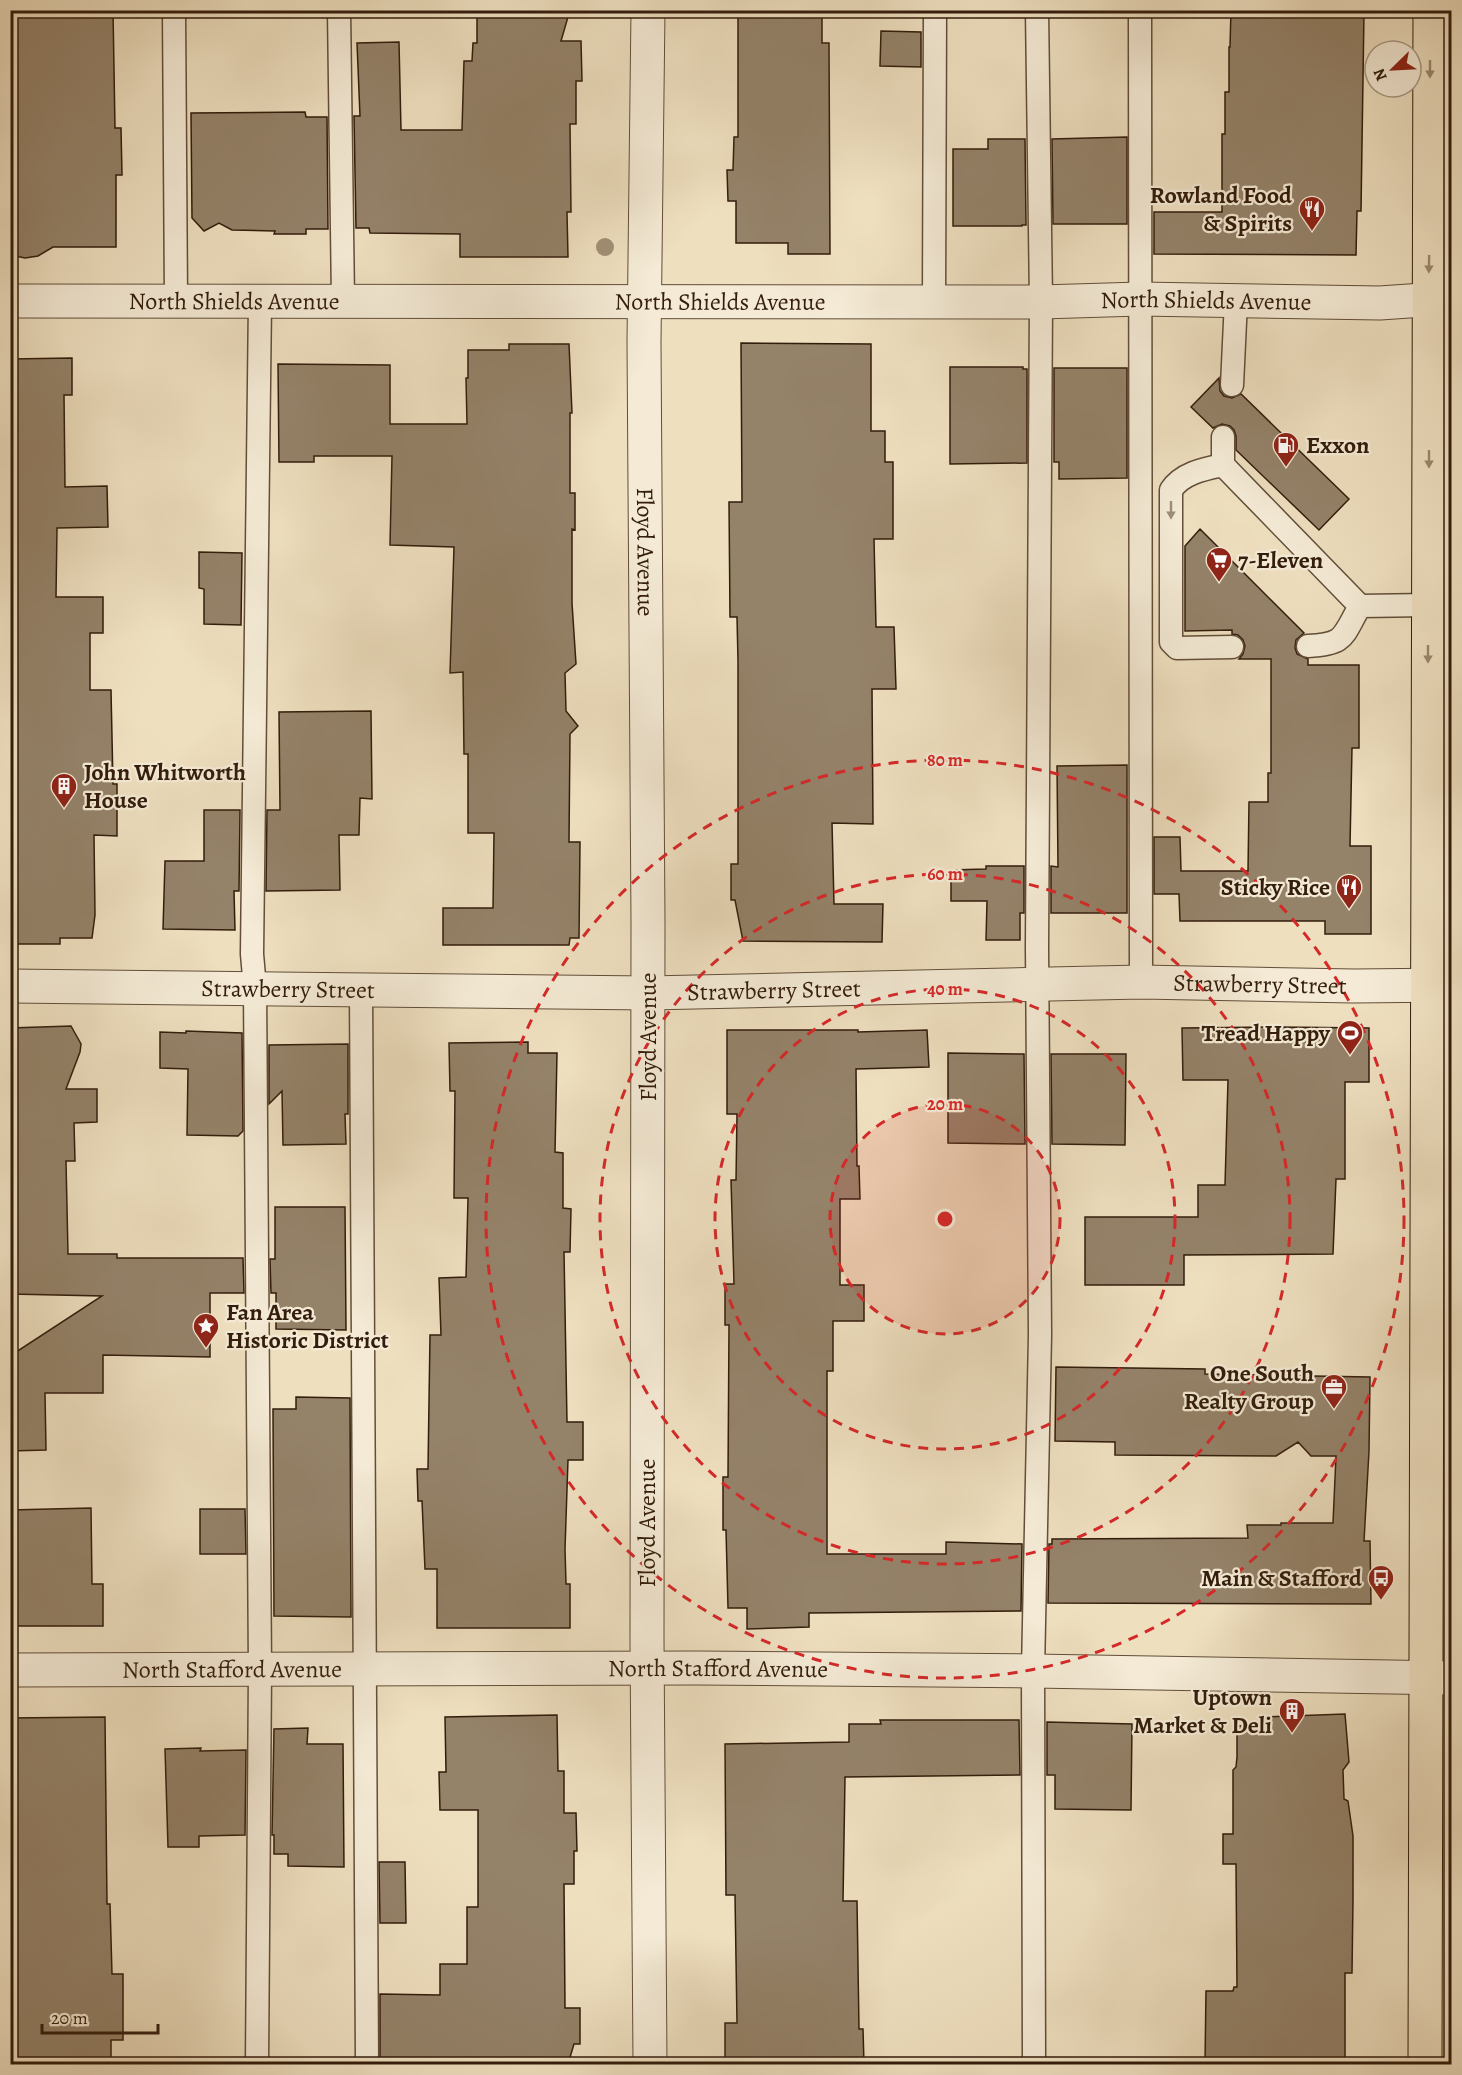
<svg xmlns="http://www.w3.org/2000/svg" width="1462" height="2075" font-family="Alegreya,serif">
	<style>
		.building { fill: #948269; stroke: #331d0c; stroke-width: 1.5 }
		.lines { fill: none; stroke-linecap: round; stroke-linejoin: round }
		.lane-casing { stroke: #624e39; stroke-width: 25 }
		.street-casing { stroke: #624e39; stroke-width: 35 }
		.primary-casing { stroke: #331d0c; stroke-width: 35 }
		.lane { stroke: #f4ead5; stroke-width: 22 }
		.street { stroke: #f4ead5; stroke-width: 33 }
		.primary { stroke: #eedfbf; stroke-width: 33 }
		.tree { fill: #a18f75 }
		.oneway { fill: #9a886e }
		.oneway2 { fill: #9d8e7b }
		.ring { fill: none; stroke: #d62828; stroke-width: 3; stroke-dasharray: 10 8 }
		.labels { text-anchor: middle; stroke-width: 4.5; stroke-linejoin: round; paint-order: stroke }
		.poi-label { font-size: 24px; font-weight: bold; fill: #331d0c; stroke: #f4ead5; text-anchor: end }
		.street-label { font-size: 24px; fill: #331d0c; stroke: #f4ead5 }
		.centre { fill: #d62828; stroke: #f4ead5; stroke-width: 3 }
		.ring-label { font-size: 18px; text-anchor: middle; font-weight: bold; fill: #d62828; stroke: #f4ead5; stroke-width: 4.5; stroke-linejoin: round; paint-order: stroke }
	</style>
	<rect width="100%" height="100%" fill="#eedfbf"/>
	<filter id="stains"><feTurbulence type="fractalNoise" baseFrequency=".00333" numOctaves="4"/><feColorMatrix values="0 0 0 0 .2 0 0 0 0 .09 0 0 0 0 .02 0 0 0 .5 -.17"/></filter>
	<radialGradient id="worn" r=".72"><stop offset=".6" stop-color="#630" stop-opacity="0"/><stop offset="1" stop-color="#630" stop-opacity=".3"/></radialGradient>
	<path class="building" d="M 10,10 L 113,10 L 115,128 L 121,128 L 122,175 L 116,175 L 116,247 L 53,247 L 38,256 L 25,258 L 10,255 Z
		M 477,10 L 570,10 L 561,41 L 581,41 L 582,81 L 576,81 L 576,124 L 570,124 L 571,212 L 567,212 L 568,257 L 460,257 L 460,234 L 370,233 L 369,228 L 356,228 L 354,116 L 360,116 L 357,43 L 399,42 L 401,130 L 462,130 L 464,61 L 472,61 L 473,43 L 477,43 Z
		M 738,10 L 822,10 L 822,43 L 829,43 L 830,254 L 788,254 L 788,243 L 736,243 L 736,201 L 728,201 L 727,170 L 733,170 L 734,137 L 738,137 Z
		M 1231,10 L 1352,10 L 1364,12 L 1361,211 L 1357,211 L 1356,255 L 1154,254 L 1154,212 L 1222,212 L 1222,134 L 1225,134 L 1225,92 L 1229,92 L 1229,47 L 1230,47 Z
		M 881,31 L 921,32 L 921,67 L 880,66 Z
		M 305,112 L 306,117 L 327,117 L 328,229 L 306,229 L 306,234 L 274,234 L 275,231 L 232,230 L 219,223 L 204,231 L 192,218 L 191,113 Z
		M 1127,137 L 1127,224 L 1053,224 L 1052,139 Z
		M 988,139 L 1025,139 L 1026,225 L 1022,225 L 1022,226 L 953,226 L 953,149 L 988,149 Z
		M 741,343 L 871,344 L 871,431 L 885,431 L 885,462 L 893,462 L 893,539 L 874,539 L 876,627 L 894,627 L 896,689 L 872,689 L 873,824 L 832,823 L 834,904 L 883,904 L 882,942 L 743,941 L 735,900 L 731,900 L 731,864 L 738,864 L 738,661 L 737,617 L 730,617 L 729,502 L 742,502 Z
		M 509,344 L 569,344 L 572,413 L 570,413 L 570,493 L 575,493 L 575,530 L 572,529 L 572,603 L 576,664 L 565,673 L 566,711 L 578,726 L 570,734 L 569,842 L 580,842 L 579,938 L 570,938 L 569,945 L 443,945 L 443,908 L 493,908 L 494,833 L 468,833 L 468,754 L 464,754 L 463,672 L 450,673 L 454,547 L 390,545 L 392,456 L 314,456 L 314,462 L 279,462 L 278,364 L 390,365 L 390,424 L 467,424 L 466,378 L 468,378 L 468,350 L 509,350 Z
		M 72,358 L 72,395 L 64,395 L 65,487 L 107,486 L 108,527 L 57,528 L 56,597 L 103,597 L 103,633 L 90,633 L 90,690 L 111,690 L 113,784 L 117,784 L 117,836 L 94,835 L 95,915 L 92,938 L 60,938 L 60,944 L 10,944 L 10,359 Z
		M 950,367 L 1023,367 L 1023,369 L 1027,369 L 1027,463 L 950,464 Z
		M 1054,368 L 1127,368 L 1127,478 L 1059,479 L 1059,462 L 1054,462 Z
		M 1219,378 L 1220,391 L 1224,396 L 1232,398 L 1241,394 L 1349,499 L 1319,530 L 1236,450 L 1236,436 L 1234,430 L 1230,426 L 1222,424 L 1213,428 L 1191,407 Z
		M 1200,529 L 1304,633 L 1296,640 L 1295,648 L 1297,654 L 1308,659 L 1308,665 L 1359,665 L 1359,748 L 1352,748 L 1350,846 L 1371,846 L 1371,934 L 1325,934 L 1325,921 L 1180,921 L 1179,894 L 1154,894 L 1154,837 L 1180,837 L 1181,871 L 1248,871 L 1249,802 L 1268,802 L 1268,773 L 1271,773 L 1271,659 L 1239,659 L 1243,654 L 1245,646 L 1243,640 L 1238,635 L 1232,634 L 1232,630 L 1185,631 L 1185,546 Z
		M 199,552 L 242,553 L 241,625 L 204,624 L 204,589 L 199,588 Z
		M 371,711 L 372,799 L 360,798 L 359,835 L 339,835 L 340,890 L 266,891 L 267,810 L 280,810 L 279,712 Z
		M 1127,765 L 1127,913 L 1051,913 L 1051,866 L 1058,867 L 1057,766 Z
		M 204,810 L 240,810 L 239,891 L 234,891 L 235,930 L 163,929 L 165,861 L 204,861 Z
		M 986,866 L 1024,866 L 1024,913 L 1020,913 L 1020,940 L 986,940 L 987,901 L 951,901 L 951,870 L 986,869 Z
		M 71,1026 L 81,1044 L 80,1052 L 66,1089 L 97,1089 L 97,1122 L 74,1123 L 75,1161 L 66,1161 L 68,1254 L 117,1254 L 117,1258 L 243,1258 L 244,1293 L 210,1293 L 210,1357 L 103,1355 L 103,1393 L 45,1393 L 46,1450 L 10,1451 L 10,1356 L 102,1296 L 10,1294 L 10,1028 Z
		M 1276,1027 L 1369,1028 L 1369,1082 L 1345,1082 L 1345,1179 L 1336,1179 L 1333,1254 L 1184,1255 L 1184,1285 L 1085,1285 L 1085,1217 L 1198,1217 L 1198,1185 L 1225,1185 L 1228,1080 L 1183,1080 L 1182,1028 Z
		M 727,1030 L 858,1030 L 858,1032 L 927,1030 L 929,1067 L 856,1069 L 857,1166 L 859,1166 L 860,1199 L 840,1199 L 840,1285 L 864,1285 L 864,1321 L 833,1321 L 833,1371 L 827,1371 L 827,1554 L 946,1554 L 946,1542 L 1022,1544 L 1021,1611 L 809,1613 L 809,1627 L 747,1629 L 747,1608 L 728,1608 L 726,1530 L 723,1530 L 723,1477 L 728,1477 L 729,1325 L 725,1325 L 725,1284 L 734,1284 L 731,1180 L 736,1180 L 737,1114 L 727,1114 Z
		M 186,1031 L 242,1033 L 243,1131 L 238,1136 L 187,1135 L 188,1069 L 160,1068 L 160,1032 L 186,1033 Z
		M 528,1042 L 528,1053 L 557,1053 L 555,1152 L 563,1153 L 563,1208 L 571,1209 L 570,1252 L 564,1252 L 567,1422 L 583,1422 L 583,1460 L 568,1460 L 565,1549 L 566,1584 L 570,1584 L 570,1628 L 437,1628 L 437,1569 L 425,1569 L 422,1501 L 418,1501 L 417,1469 L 428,1469 L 430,1335 L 441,1335 L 439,1278 L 466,1277 L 468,1198 L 454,1198 L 455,1091 L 450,1091 L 449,1043 Z
		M 348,1044 L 348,1114 L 345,1114 L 346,1144 L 283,1145 L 282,1091 L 269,1104 L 269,1045 Z
		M 948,1053 L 1024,1054 L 1025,1144 L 948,1143 Z
		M 1051,1054 L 1126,1054 L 1125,1145 L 1052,1144 Z
		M 275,1207 L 345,1207 L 346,1330 L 276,1329 L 276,1293 L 271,1293 L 270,1259 L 275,1259 Z
		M 1056,1367 L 1205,1369 L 1205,1374 L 1370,1377 L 1369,1451 L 1364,1541 L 1370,1541 L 1371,1604 L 1048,1603 L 1049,1544 L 1052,1544 L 1052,1539 L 1248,1538 L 1247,1525 L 1281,1525 L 1281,1523 L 1333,1523 L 1336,1456 L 1311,1456 L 1298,1442 L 1276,1456 L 1115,1455 L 1115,1442 L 1055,1441 Z
		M 296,1397 L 350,1398 L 351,1617 L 274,1616 L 273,1409 L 296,1409 Z
		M 91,1508 L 92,1584 L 103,1584 L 103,1626 L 10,1626 L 10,1510 Z
		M 200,1509 L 245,1509 L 246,1554 L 200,1554 Z
		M 1345,1714 L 1349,1762 L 1343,1770 L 1344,1799 L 1348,1801 L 1353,1836 L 1353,1899 L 1352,1973 L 1345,1973 L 1345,2064 L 1205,2064 L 1206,1991 L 1233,1991 L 1234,1987 L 1237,1987 L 1236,1864 L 1223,1864 L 1223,1834 L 1233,1834 L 1233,1770 L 1236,1767 L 1237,1757 L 1237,1726 L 1264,1725 L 1264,1717 Z
		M 557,1715 L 558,1771 L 564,1771 L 564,1813 L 576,1813 L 577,1851 L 574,1851 L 574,1884 L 564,1884 L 565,2008 L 580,2008 L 580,2044 L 574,2044 L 568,2064 L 380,2064 L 380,1994 L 440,1995 L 440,1964 L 467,1964 L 467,1907 L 478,1907 L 478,1810 L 440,1810 L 439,1772 L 446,1772 L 445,1717 Z
		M 105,1717 L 107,1904 L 110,1904 L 112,1974 L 123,1974 L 123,2040 L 111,2040 L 111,2064 L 10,2064 L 10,1718 Z
		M 880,1720 L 1019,1720 L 1020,1775 L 845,1777 L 843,1901 L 857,1901 L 859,2029 L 863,2029 L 864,2064 L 725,2064 L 725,2023 L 737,2023 L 735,1895 L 726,1895 L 725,1744 L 849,1742 L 849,1724 L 881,1724 Z
		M 1047,1722 L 1132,1724 L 1131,1810 L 1055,1809 L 1055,1775 L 1047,1775 Z
		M 308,1728 L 307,1744 L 343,1744 L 344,1867 L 288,1866 L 288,1854 L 274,1854 L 274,1835 L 272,1835 L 274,1729 Z
		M 201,1748 L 200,1751 L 246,1750 L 245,1835 L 199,1836 L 199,1847 L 168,1847 L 165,1749 Z
		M 379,1862 L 405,1862 L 406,1923 L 380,1923 Z"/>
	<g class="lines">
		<g class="lane-casing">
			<path id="lane" d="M 174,10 L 176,301
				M 339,10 L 343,301
				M 1140,10 L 1141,982
				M 934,302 L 935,10
				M 1232,385 L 1236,301
				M 1223,437 L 1223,465 L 1360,606 L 1429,605
				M 1223,465 C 1204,469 1182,473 1171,490 L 1171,642 L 1177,648 L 1232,647
				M 1308,646 C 1346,644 1342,637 1360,606
				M 361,989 L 367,2064
				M 257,2064 L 260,1670 L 255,988 L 252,954 L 260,301
				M 1034,2064 L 1033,1671 L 1040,1335 L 1037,947 L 1041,302 L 1037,10"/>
		</g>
		<g class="street-casing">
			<g id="street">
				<path id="s1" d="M 648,10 L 644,342 L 648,922 L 647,1640 L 650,2064"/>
				<path id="s2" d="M 10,301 L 1041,302 L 1140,299 L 1380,303 L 1452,298"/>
				<path id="s3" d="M 10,986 L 649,993 L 1141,982 L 1354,986 L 1452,985"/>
				<path id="s4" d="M 10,1670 L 696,1668 L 1033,1671 L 1452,1678"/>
			</g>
		</g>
		<g class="primary-casing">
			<path id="primary" d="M 1425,2064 C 1425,1380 1428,695 1430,10"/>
		</g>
		<use href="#lane" class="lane"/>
		<use href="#street" class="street"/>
		<use href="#primary" class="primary"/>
	</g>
	<circle class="tree" cx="605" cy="247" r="9"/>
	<defs><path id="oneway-solid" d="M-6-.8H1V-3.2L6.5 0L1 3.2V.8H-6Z" transform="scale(1.5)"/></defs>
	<g class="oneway">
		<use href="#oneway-solid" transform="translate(1430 69) rotate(90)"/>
		<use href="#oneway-solid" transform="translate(1429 264) rotate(91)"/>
		<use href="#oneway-solid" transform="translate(1429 459) rotate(90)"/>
		<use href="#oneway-solid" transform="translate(1428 654) rotate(90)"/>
	</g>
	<use class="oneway2" href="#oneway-solid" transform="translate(1171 510) rotate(90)"/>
	<circle cx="945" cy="1219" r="115" fill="#d62828" fill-opacity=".12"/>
	<g class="ring">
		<circle cx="945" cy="1219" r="115"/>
		<circle cx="945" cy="1219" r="230"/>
		<circle cx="945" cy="1219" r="345"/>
		<circle cx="945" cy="1219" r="459"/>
	</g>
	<defs>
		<g id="restaurant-pin" transform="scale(1.35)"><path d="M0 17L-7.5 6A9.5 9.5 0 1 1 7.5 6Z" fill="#8f2418" stroke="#f4ead5"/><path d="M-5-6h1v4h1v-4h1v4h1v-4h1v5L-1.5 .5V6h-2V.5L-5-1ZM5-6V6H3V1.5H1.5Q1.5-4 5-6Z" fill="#fff"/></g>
		<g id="fuel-pin" transform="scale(1.35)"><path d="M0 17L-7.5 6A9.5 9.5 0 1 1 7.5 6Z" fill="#8f2418" stroke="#f4ead5"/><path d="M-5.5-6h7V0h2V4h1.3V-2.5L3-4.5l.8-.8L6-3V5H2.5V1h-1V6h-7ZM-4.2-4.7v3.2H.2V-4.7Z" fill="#fff"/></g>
		<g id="supermarket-pin" transform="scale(1.35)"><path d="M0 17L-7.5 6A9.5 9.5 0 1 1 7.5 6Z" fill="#8f2418" stroke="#f4ead5"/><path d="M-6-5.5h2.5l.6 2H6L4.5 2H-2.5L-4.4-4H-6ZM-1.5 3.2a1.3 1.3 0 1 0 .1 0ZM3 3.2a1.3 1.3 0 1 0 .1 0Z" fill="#fff"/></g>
		<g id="building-pin" transform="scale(1.35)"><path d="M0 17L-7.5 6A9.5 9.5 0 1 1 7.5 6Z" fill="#8f2418" stroke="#f4ead5"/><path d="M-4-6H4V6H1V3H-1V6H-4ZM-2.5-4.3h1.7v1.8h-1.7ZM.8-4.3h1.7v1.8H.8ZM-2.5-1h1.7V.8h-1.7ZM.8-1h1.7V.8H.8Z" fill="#fff"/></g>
		<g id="stadium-pin" transform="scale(1.35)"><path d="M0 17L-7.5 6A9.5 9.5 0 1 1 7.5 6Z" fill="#8f2418" stroke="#f4ead5"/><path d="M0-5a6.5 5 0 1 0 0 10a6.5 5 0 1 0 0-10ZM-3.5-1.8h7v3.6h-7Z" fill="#fff"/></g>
		<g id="sight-pin" transform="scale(1.35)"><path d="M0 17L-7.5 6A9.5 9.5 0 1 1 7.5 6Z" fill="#8f2418" stroke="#f4ead5"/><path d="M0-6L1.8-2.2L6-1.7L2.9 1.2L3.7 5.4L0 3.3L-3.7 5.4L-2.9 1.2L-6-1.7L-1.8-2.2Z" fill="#fff"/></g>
		<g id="office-pin" transform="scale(1.35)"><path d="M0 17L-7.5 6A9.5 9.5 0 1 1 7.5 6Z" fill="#8f2418" stroke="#f4ead5"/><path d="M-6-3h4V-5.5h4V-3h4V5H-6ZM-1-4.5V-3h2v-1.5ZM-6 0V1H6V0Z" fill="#fff"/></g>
		<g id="bus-pin" transform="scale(1.35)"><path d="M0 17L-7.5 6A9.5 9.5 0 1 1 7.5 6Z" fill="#8f2418" stroke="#f4ead5"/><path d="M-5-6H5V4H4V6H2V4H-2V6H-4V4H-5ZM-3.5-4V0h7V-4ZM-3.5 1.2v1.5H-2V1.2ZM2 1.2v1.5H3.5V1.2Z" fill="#fff"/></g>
	</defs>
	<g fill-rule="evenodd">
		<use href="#restaurant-pin" x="1312" y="209"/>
		<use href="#fuel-pin" x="1286" y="445"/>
		<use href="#supermarket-pin" x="1219" y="560"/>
		<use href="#building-pin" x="64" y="786"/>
		<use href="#restaurant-pin" x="1349" y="887"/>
		<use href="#stadium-pin" x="1350" y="1033"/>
		<use href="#sight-pin" x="206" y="1326"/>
		<use href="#office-pin" x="1334" y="1387"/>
		<use href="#bus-pin" x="1381" y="1578"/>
		<use href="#building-pin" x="1292" y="1711"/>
	</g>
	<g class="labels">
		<g class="poi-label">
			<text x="1292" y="203">Rowland Food<tspan x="1292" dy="28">&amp; Spirits</tspan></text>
			<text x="1306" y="453" text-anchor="start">Exxon</text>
			<text x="1238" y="568" text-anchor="start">7-Eleven</text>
			<text x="84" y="780" text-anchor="start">John Whitworth<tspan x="84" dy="28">House</tspan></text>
			<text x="1330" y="895">Sticky Rice</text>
			<text x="1330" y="1041">Tread Happy</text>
			<text x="226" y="1320" text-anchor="start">Fan Area<tspan x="226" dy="28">Historic District</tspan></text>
			<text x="1314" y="1381">One South<tspan x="1314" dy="28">Realty Group</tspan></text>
			<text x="1362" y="1586">Main &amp; Stafford</text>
			<text x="1272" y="1705">Uptown<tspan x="1272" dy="28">Market &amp; Deli</tspan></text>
		</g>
		<g class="street-label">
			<text dy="8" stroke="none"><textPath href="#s2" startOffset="224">North Shields Avenue</textPath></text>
			<text dy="8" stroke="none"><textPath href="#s2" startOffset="710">North Shields Avenue</textPath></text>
			<text dy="8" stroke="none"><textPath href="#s2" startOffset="1196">North Shields Avenue</textPath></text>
			<text dy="8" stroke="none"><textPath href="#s1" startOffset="542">Floyd Avenue</textPath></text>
			<text dy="8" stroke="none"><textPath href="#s3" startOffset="1250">Strawberry Street</textPath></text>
			<text dy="8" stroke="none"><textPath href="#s3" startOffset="278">Strawberry Street</textPath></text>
			<text dy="8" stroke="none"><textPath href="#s3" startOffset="764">Strawberry Street</textPath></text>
			<text transform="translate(648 1037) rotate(-90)" y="8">Floyd Avenue</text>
			<text transform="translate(647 1523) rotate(-90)" y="8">Floyd Avenue</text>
			<text dy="8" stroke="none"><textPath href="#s4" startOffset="708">North Stafford Avenue</textPath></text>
			<text dy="8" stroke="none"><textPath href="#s4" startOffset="222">North Stafford Avenue</textPath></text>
		</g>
	</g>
	<circle cx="945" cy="1219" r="9" class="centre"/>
	<g class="ring-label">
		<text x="945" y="766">80 m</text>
		<text x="945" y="880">60 m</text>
		<text x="945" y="995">40 m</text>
		<text x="945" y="1110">20 m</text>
	</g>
	<rect width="1462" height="2075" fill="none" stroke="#eedfbf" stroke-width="36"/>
	<rect x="12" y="12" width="1438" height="2051" fill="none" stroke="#331d0c" stroke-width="3"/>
	<rect x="18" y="18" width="1426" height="2039" fill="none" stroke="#331d0c" stroke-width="1.5"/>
	<g transform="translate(1393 69) rotate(246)"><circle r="28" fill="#f4ead5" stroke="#a79885" stroke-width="1.5"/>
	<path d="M0-4.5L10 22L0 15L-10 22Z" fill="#8f2418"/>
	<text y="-9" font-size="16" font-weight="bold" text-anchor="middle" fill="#331d0c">N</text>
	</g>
	<path d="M42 2024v9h116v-9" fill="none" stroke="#331d0c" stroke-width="3"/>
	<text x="51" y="2024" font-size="18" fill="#331d0c" stroke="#f4ead5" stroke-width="4.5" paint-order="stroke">20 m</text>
	<rect width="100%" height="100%" filter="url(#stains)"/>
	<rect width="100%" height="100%" fill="url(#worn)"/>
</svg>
